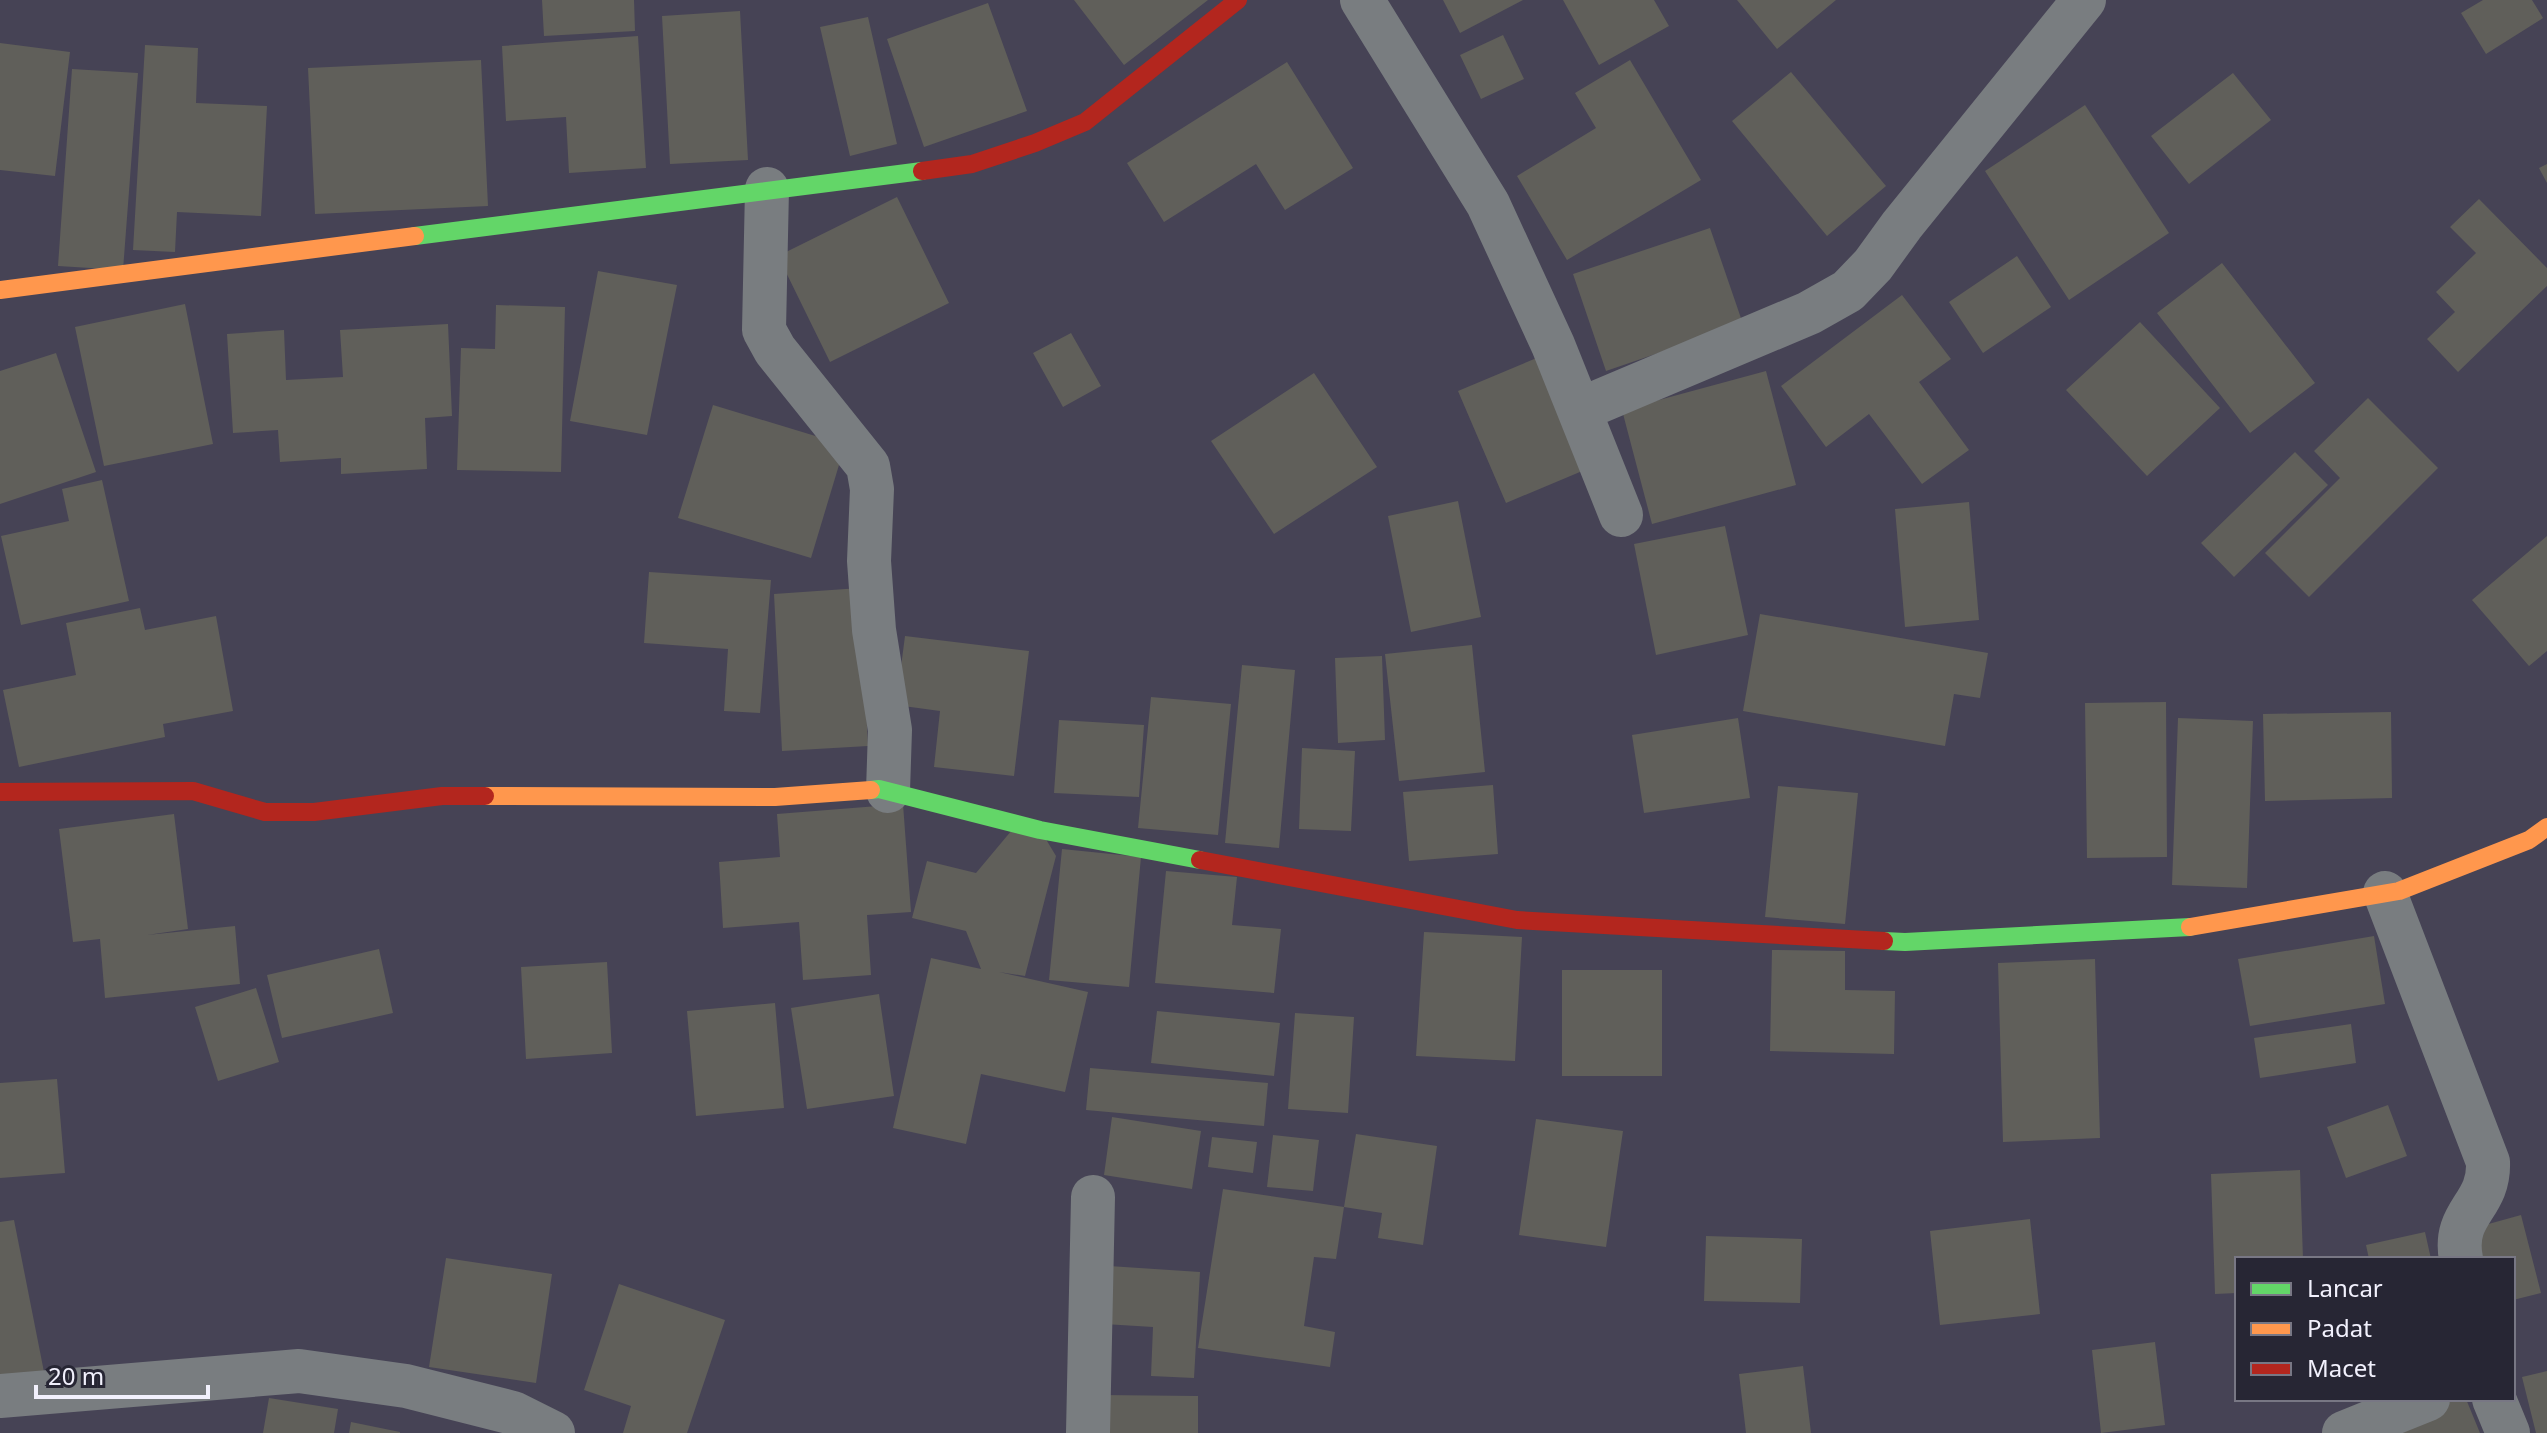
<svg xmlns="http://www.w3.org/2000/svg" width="2547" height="1433" font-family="'Noto Sans',sans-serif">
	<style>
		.building { fill: #605f5a }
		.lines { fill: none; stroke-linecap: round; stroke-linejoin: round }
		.street { stroke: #797d80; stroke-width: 44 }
		.fast { stroke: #63d668; stroke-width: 18 }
		.slow { stroke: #ff974d; stroke-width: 18 }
		.jam { stroke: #b3261e; stroke-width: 18 }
	</style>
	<rect width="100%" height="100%" fill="#464355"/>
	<path class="building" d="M 542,0 L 634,0 L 635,31 L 544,36 Z
		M 1074,0 L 1208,0 L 1124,65 Z
		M 1443,0 L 1523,0 L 1460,33 Z
		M 1563,0 L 1654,0 L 1669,26 L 1599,65 Z
		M 1737,0 L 1836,0 L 1777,49 Z
		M 2483,0 L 2532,0 L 2543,18 L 2486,54 L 2461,13 Z
		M 988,3 L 1027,111 L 924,147 L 887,39 Z
		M 740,11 L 748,160 L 670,164 L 662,16 Z
		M 868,17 L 897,144 L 850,156 L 820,27 Z
		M 1503,35 L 1524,79 L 1481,99 L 1460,55 Z
		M 638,36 L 646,168 L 569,173 L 566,117 L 506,121 L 502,46 Z
		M 0,43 L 70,52 L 55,176 L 0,170 Z
		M 145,45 L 198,48 L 196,103 L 267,106 L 261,216 L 177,212 L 175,252 L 133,250 Z
		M 481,60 L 488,206 L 315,214 L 308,68 Z
		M 1630,60 L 1701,180 L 1567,260 L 1517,176 L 1596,128 L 1575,93 Z
		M 1287,62 L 1353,168 L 1285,210 L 1256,164 L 1164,222 L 1127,163 Z
		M 72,69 L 138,73 L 123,270 L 58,266 Z
		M 1791,72 L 1886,186 L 1827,236 L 1732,121 Z
		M 2233,73 L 2271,120 L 2189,184 L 2151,136 Z
		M 2085,105 L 2169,233 L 2069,300 L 1985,171 Z
		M 2547,164 L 2547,183 L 2539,168 Z
		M 897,197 L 949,303 L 830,362 L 778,256 Z
		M 2479,199 L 2547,268 L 2547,286 L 2458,372 L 2427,339 L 2455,312 L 2436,292 L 2476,253 L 2450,227 Z
		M 1710,228 L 1743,324 L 1606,371 L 1573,274 Z
		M 2017,256 L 2051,307 L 1983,353 L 1949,302 Z
		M 2222,263 L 2315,383 L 2250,433 L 2157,313 Z
		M 598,271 L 677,285 L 647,435 L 570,421 Z
		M 1902,295 L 1951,359 L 1919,382 L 1969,450 L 1922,484 L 1869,414 L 1826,447 L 1781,386 Z
		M 185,304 L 213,444 L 104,466 L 75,327 Z
		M 496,305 L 565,307 L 561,472 L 457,470 L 461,348 L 495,349 Z
		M 2140,322 L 2220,408 L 2147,476 L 2066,390 Z
		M 448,324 L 452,416 L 425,418 L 427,469 L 341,474 L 341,458 L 280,462 L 278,430 L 233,433 L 227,334 L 284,330 L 286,380 L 343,377 L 340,330 Z
		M 1071,333 L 1101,386 L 1063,407 L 1033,353 Z
		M 56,353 L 96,472 L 0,504 L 0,371 Z
		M 1539,357 L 1587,469 L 1506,503 L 1458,391 Z
		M 1766,371 L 1796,485 L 1652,524 L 1622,410 Z
		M 1314,373 L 1377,467 L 1274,534 L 1211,441 Z
		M 2368,398 L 2438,468 L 2309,597 L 2265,553 L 2340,478 L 2314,451 Z
		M 713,405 L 845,445 L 811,558 L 678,518 Z
		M 2295,452 L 2328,485 L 2234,577 L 2201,543 Z
		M 102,480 L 129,601 L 21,625 L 1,536 L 69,521 L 62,489 Z
		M 1458,501 L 1481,617 L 1411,632 L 1388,516 Z
		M 1969,502 L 1979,620 L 1905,627 L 1895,509 Z
		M 1725,526 L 1748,635 L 1656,655 L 1634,544 Z
		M 2547,536 L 2547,651 L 2529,666 L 2472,600 Z
		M 649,572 L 771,580 L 760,713 L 724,711 L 728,649 L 644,643 Z
		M 860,588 L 868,746 L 782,751 L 774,594 Z
		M 140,608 L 145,630 L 216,616 L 233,711 L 163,724 L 165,737 L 19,767 L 3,690 L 76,675 L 66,623 Z
		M 1760,614 L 1988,653 L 1980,698 L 1954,694 L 1945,746 L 1743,711 Z
		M 905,636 L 1029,651 L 1014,776 L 934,767 L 940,711 L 896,705 Z
		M 1472,645 L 1485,772 L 1399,781 L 1385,654 Z
		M 1382,656 L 1385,740 L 1338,743 L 1335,658 Z
		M 1242,665 L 1295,670 L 1279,848 L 1225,843 Z
		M 1151,697 L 1231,704 L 1218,835 L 1138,828 Z
		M 2166,702 L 2167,857 L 2087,858 L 2085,703 Z
		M 2391,712 L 2392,798 L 2265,801 L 2263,714 Z
		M 1738,718 L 1750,798 L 1644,813 L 1632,735 Z
		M 2178,718 L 2253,721 L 2247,888 L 2172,885 Z
		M 1059,720 L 1144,725 L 1139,797 L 1054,793 Z
		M 1302,748 L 1355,751 L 1351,831 L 1299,829 Z
		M 1493,785 L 1498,854 L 1409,861 L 1403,792 Z
		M 1778,786 L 1858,793 L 1845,924 L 1765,917 Z
		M 903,804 L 911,912 L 867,915 L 871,975 L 803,980 L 799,922 L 723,928 L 719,862 L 780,857 L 777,814 Z
		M 174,814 L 188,929 L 147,935 L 235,926 L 240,984 L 105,998 L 100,939 L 73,942 L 59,829 Z
		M 1012,830 L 1044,836 L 1056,856 L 1025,976 L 999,972 L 1088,992 L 1065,1092 L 981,1074 L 966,1144 L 893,1128 L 931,958 L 981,969 L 966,931 L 912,918 L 927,861 L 976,873 Z
		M 1062,849 L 1141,857 L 1129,987 L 1049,980 Z
		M 1166,871 L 1237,877 L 1232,925 L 1281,929 L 1274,993 L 1155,983 Z
		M 1424,932 L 1522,937 L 1515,1061 L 1416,1056 Z
		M 2374,936 L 2385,1004 L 2250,1026 L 2238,959 Z
		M 379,949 L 393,1013 L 282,1038 L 267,975 Z
		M 1772,950 L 1845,951 L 1845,990 L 1895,991 L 1894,1054 L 1770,1051 Z
		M 2095,959 L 2100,1138 L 2003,1142 L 1998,963 Z
		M 607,962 L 612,1053 L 526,1059 L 521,967 Z
		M 1562,970 L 1662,970 L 1662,1076 L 1562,1076 Z
		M 256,988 L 279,1062 L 218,1081 L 195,1007 Z
		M 879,994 L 894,1096 L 807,1109 L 791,1008 Z
		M 775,1003 L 784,1108 L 696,1116 L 687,1011 Z
		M 1157,1011 L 1280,1023 L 1274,1076 L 1151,1063 Z
		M 1295,1013 L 1354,1017 L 1348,1113 L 1288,1109 Z
		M 2351,1024 L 2356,1063 L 2260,1078 L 2254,1038 Z
		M 1090,1068 L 1268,1083 L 1264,1126 L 1086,1110 Z
		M 57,1079 L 65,1173 L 0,1178 L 0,1083 Z
		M 2388,1105 L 2407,1156 L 2346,1178 L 2327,1127 Z
		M 1112,1117 L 1201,1131 L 1192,1189 L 1104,1175 Z
		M 1536,1119 L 1623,1131 L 1606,1247 L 1519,1235 Z
		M 1356,1134 L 1437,1146 L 1423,1245 L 1378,1238 L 1382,1213 L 1344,1207 Z
		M 1273,1135 L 1319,1140 L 1313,1191 L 1267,1187 Z
		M 1212,1137 L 1257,1142 L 1253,1173 L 1208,1167 Z
		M 2300,1170 L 2303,1259 L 2237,1259 L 2237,1293 L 2215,1294 L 2211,1174 Z
		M 1223,1189 L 1344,1207 L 1336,1259 L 1314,1257 L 1304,1326 L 1335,1332 L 1330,1367 L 1198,1348 Z
		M 2521,1215 L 2541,1293 L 2513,1300 L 2513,1259 L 2482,1259 L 2474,1228 Z
		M 2030,1219 L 2040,1314 L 1940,1325 L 1930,1231 Z
		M 14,1220 L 45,1377 L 0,1386 L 0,1222 Z
		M 2425,1232 L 2431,1259 L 2369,1259 L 2366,1245 Z
		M 1706,1236 L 1802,1239 L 1800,1303 L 1704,1301 Z
		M 446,1258 L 552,1274 L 536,1383 L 429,1367 Z
		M 1109,1266 L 1200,1272 L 1194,1378 L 1151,1376 L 1153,1327 L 1104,1324 Z
		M 619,1284 L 725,1320 L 687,1433 L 623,1433 L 631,1406 L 584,1390 Z
		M 2155,1342 L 2165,1425 L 2101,1433 L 2092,1350 Z
		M 1803,1366 L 1811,1433 L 1746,1433 L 1739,1374 Z
		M 2547,1371 L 2547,1433 L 2536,1433 L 2522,1377 Z
		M 1102,1395 L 1198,1396 L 1198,1433 L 1102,1433 Z
		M 269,1398 L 338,1409 L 334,1433 L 263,1433 Z
		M 2447,1399 L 2466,1399 L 2480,1433 L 2363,1433 Z
		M 351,1422 L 400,1432 L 400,1433 L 349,1433 Z"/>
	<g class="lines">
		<path class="street" d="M 1362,0 L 1488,204 L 1553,345 L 1621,515
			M 767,189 L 764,330 L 775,350 L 868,466 L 872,489 L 869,561 L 874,630 L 890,730 L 888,791
			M 1579,410 L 1809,313 L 1848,291 L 1873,265 L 1902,225 L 2084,0
			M 2385,893 L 2488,1162 C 2490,1207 2452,1212 2461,1259
			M 0,1396 L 299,1371 L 406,1386 L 513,1413 L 553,1433
			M 2494,1399 L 2508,1433
			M 1088,1433 L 1093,1197
			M 2344,1433 L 2428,1399"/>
		<path class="fast" d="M 415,236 L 922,171
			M 871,790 L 879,789 L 1040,830 L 1200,860
			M 1884,941 L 1905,942 L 2190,927"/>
		<path class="slow" d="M 0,290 L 415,236
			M 485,796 L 775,797 L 871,790
			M 2190,927 L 2399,891 L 2529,840 L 2547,827"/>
		<path class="jam" d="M 922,171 L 972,164 L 1035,143 L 1085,122 L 1238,0
			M 0,792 L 193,791 L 265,812 L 314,812 L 442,796 L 485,796
			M 1200,860 L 1517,920 L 1884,941"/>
	</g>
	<rect x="2235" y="1257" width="280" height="144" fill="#272634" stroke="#787784" stroke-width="2"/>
	<rect x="2251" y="1283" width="40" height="12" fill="#63d668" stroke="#787784" stroke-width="2"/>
	<text x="2307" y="1297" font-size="24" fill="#f1f0fc">Lancar</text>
	<rect x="2251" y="1323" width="40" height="12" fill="#ff974d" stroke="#787784" stroke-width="2"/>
	<text x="2307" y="1337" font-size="24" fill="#f1f0fc">Padat</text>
	<rect x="2251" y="1363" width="40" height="12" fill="#b3261e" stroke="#787784" stroke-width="2"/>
	<text x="2307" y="1377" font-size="24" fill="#f1f0fc">Macet</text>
	<path d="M36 1385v12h172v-12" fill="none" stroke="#f1f0fc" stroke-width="4"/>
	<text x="48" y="1385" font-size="24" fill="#f1f0fc" stroke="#272634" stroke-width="6" paint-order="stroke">20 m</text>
</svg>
